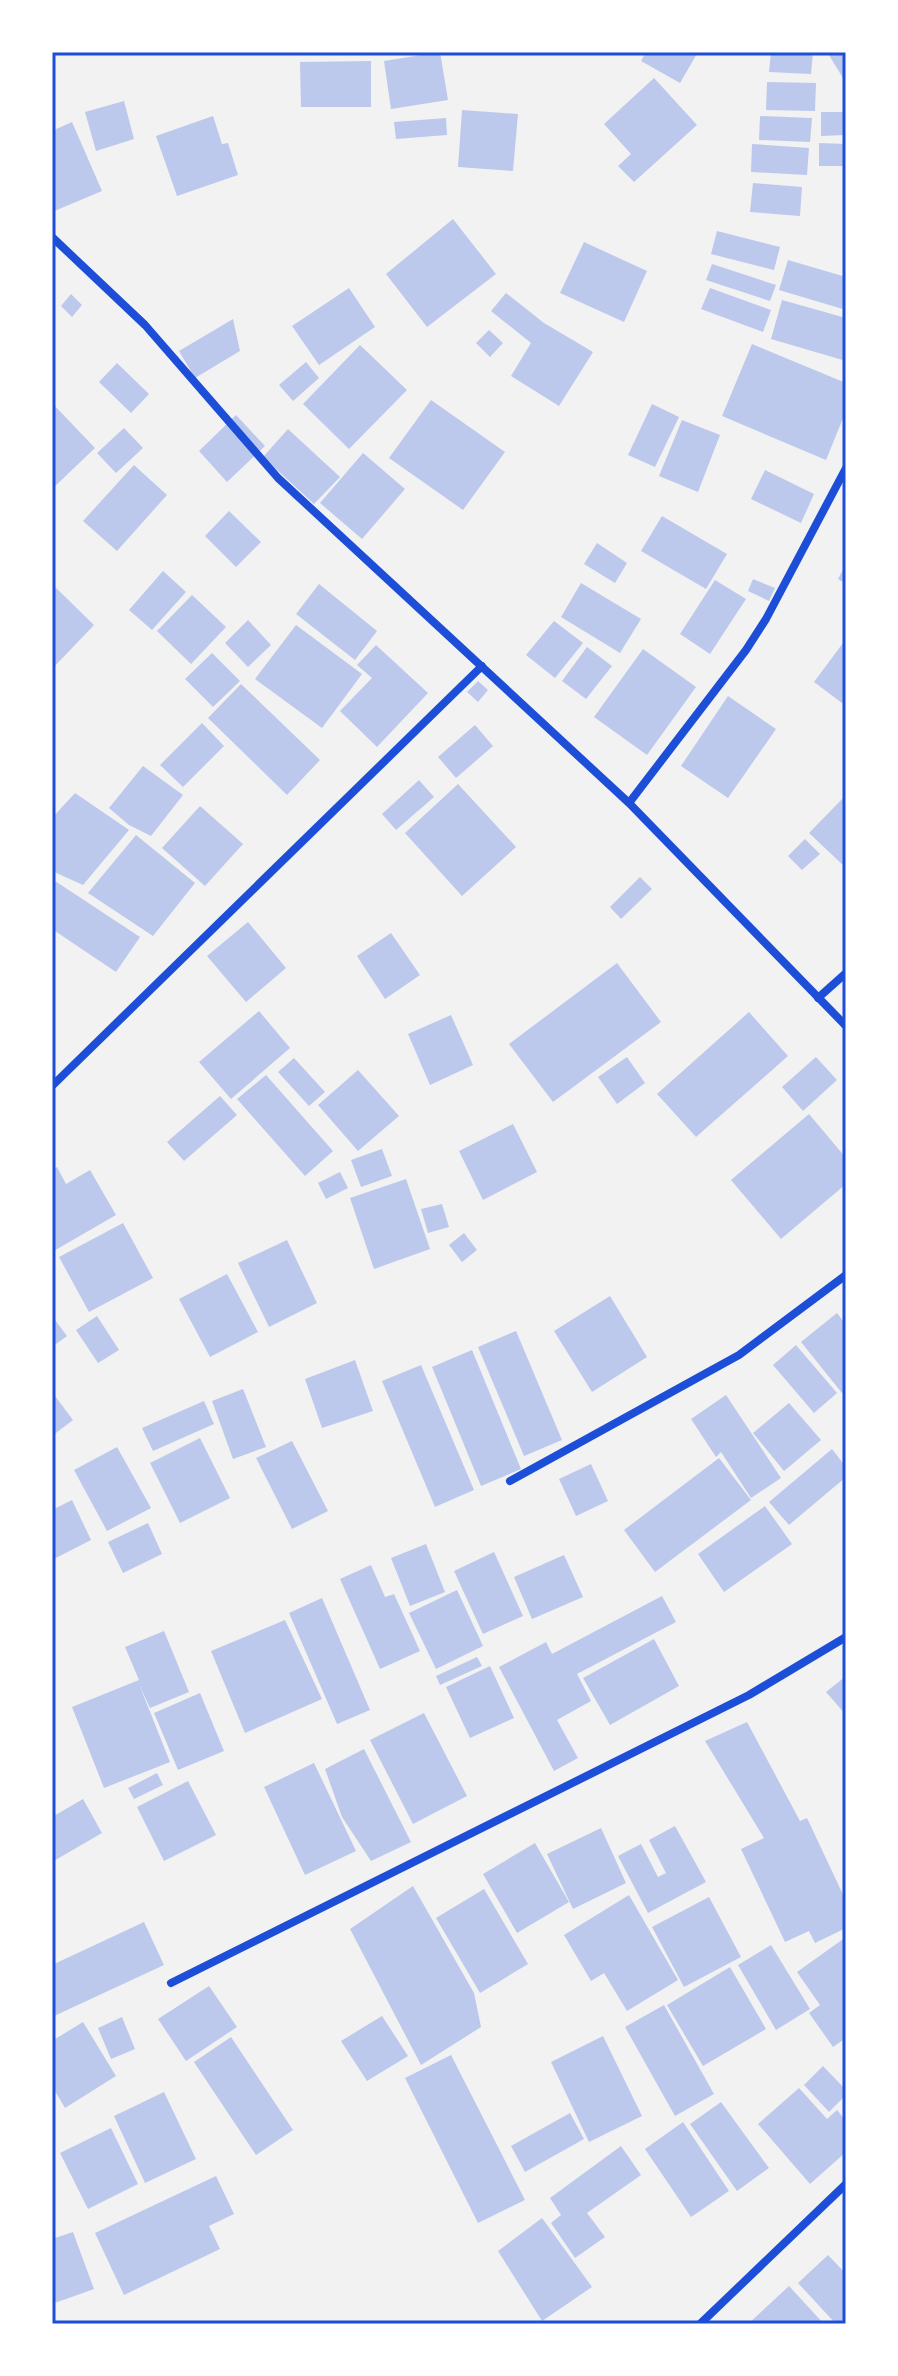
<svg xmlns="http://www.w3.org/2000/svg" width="898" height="2376" font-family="'PT Sans',sans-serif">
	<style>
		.building { fill: #bdc9ec }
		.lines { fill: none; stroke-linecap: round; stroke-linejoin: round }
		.minor { stroke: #1d4ed8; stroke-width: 8 }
		.neatline { fill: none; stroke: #1d4ed8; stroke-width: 3 }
	</style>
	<rect width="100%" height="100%" fill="#f2f2f2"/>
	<path class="building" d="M 440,52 L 448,100 L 391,109 L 384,61 Z
		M 646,52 L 698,52 L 680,83 L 641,61 Z
		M 771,52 L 813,52 L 811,74 L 769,72 Z
		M 827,52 L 846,52 L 846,83 Z
		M 371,61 L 371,107 L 301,107 L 300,62 Z
		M 654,78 L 697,125 L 634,182 L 618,166 L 631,154 L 604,124 Z
		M 767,82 L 816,83 L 815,111 L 766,110 Z
		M 124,101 L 134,139 L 96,151 L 85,112 Z
		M 462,110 L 518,114 L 513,171 L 458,167 Z
		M 821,112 L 846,112 L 846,135 L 821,136 Z
		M 213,116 L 222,144 L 228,143 L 238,175 L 177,196 L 156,136 Z
		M 760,116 L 812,118 L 810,142 L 759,140 Z
		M 446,118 L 447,135 L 396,139 L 394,122 Z
		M 72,122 L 102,191 L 52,212 L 52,131 Z
		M 819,143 L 846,144 L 846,166 L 819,166 Z
		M 752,144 L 809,148 L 807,175 L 751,172 Z
		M 753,183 L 802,187 L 800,216 L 750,212 Z
		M 453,219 L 496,274 L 427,327 L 386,274 Z
		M 717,231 L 780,247 L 774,270 L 711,254 Z
		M 584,242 L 647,271 L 624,322 L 560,293 Z
		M 788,260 L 846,277 L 846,310 L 779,290 Z
		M 712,264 L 776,285 L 770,301 L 706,280 Z
		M 349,288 L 375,327 L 319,365 L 292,326 Z
		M 710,288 L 771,310 L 763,332 L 701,309 Z
		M 506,293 L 544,323 L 593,352 L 559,406 L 511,376 L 531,343 L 491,311 Z
		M 71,294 L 82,305 L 72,317 L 61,306 Z
		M 782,300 L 846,318 L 846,361 L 771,339 Z
		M 233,319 L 240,351 L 195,378 L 179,351 Z
		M 489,330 L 503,343 L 490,357 L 476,343 Z
		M 752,344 L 846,383 L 846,411 L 826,460 L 722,416 Z
		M 360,345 L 407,390 L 349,449 L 303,404 Z
		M 306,362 L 319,378 L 293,401 L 279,385 Z
		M 117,363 L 149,394 L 131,413 L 99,382 Z
		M 431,400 L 505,452 L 463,510 L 389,458 Z
		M 52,403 L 95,448 L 52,489 Z
		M 652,404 L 679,417 L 655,467 L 628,455 Z
		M 236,415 L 265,446 L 227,482 L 199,451 Z
		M 682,420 L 720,435 L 698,492 L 659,476 Z
		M 124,428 L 143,448 L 116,473 L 97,453 Z
		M 288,429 L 340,477 L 314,504 L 263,457 Z
		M 363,453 L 405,489 L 362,539 L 320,503 Z
		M 134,465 L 167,495 L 117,551 L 83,521 Z
		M 765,470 L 814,494 L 801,523 L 751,499 Z
		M 229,511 L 261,542 L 236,567 L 205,536 Z
		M 662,516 L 727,554 L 706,589 L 641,551 Z
		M 597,543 L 627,563 L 615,583 L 584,564 Z
		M 846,564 L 846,584 L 838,579 Z
		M 163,571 L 186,592 L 152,630 L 129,610 Z
		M 753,579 L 775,588 L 769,601 L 748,591 Z
		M 715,580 L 746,599 L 710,654 L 680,634 Z
		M 581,583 L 641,619 L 620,653 L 561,617 Z
		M 52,584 L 94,625 L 52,669 Z
		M 319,584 L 377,631 L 355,660 L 296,614 Z
		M 192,595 L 226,627 L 191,664 L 157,631 Z
		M 248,620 L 271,645 L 248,667 L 225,643 Z
		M 554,621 L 583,643 L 555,678 L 526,655 Z
		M 296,625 L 362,674 L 322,728 L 255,679 Z
		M 846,639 L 846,706 L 814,682 Z
		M 376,645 L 428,693 L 377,747 L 340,711 L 372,678 L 357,665 Z
		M 587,647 L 612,666 L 586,699 L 562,681 Z
		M 643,649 L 696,687 L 647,755 L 594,717 Z
		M 212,653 L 240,681 L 213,707 L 185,679 Z
		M 478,681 L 488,690 L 478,702 L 467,692 Z
		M 241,684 L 320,760 L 287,795 L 208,718 Z
		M 728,696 L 776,729 L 728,798 L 681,766 Z
		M 202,723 L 224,746 L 183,787 L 160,765 Z
		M 475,725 L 493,746 L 456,778 L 438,757 Z
		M 143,766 L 183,795 L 151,836 L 129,825 L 109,808 Z
		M 419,780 L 434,797 L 396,830 L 382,814 Z
		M 458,784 L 516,847 L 462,896 L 405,833 Z
		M 75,793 L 129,830 L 83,885 L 52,871 L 52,818 Z
		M 846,795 L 846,868 L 809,833 Z
		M 200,806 L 243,844 L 205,886 L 162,848 Z
		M 136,835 L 195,883 L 153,936 L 88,893 Z
		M 805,839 L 820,854 L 802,870 L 788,856 Z
		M 640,877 L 652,889 L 621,919 L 610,907 Z
		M 52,879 L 140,937 L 116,972 L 52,929 Z
		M 248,922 L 286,968 L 246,1002 L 207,956 Z
		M 391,933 L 420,975 L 385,999 L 357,956 Z
		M 617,963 L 661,1022 L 553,1102 L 509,1044 Z
		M 259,1011 L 290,1048 L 231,1099 L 199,1062 Z
		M 749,1012 L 788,1056 L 696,1137 L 657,1094 Z
		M 451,1015 L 473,1065 L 430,1085 L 408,1034 Z
		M 627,1057 L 645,1083 L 617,1104 L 598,1077 Z
		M 816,1057 L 837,1080 L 803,1111 L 782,1087 Z
		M 294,1058 L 325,1092 L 309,1106 L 278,1072 Z
		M 358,1070 L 399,1116 L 358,1151 L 318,1105 Z
		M 266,1075 L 333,1151 L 305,1176 L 237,1099 Z
		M 220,1096 L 237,1115 L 184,1161 L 167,1142 Z
		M 809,1114 L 846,1158 L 846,1184 L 781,1239 L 731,1180 Z
		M 513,1124 L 537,1172 L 483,1200 L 459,1151 Z
		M 382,1149 L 392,1176 L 361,1187 L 351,1160 Z
		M 57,1167 L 66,1184 L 90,1170 L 116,1215 L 52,1252 L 52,1170 Z
		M 340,1172 L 348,1188 L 326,1199 L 318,1183 Z
		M 406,1179 L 430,1249 L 374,1269 L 350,1198 Z
		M 442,1204 L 449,1227 L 428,1233 L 421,1209 Z
		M 123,1223 L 153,1278 L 89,1312 L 59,1257 Z
		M 464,1233 L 477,1250 L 462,1262 L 449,1245 Z
		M 287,1240 L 317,1303 L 269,1327 L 238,1263 Z
		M 227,1274 L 258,1332 L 210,1357 L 179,1299 Z
		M 610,1296 L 647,1357 L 592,1392 L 554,1331 Z
		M 837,1313 L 846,1325 L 846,1390 L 842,1393 L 801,1342 Z
		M 52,1316 L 67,1336 L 52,1347 Z
		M 97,1316 L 119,1350 L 98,1363 L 76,1330 Z
		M 516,1331 L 562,1440 L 524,1456 L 478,1347 Z
		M 796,1345 L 837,1393 L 814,1413 L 773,1365 Z
		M 472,1350 L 521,1469 L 481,1486 L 432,1367 Z
		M 355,1360 L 373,1411 L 322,1428 L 305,1379 Z
		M 421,1365 L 474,1490 L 435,1507 L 382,1381 Z
		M 243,1389 L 266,1447 L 233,1459 L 212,1401 Z
		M 52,1392 L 73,1420 L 52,1436 Z
		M 726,1395 L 781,1478 L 751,1498 L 721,1452 L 716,1457 L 691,1419 Z
		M 204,1401 L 214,1424 L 153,1451 L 142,1428 Z
		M 789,1403 L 821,1440 L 784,1471 L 753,1433 Z
		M 200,1438 L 230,1498 L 180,1523 L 150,1463 Z
		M 292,1441 L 328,1511 L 292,1529 L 256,1458 Z
		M 117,1447 L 151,1508 L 107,1531 L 74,1470 Z
		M 832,1449 L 846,1467 L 846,1477 L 789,1525 L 769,1502 Z
		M 719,1458 L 751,1500 L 655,1572 L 624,1530 Z
		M 591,1464 L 608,1501 L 576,1516 L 559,1479 Z
		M 72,1500 L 91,1540 L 52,1560 L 52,1510 Z
		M 765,1506 L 792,1544 L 724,1592 L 698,1554 Z
		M 148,1523 L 162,1554 L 123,1573 L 108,1542 Z
		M 426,1544 L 445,1592 L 410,1606 L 391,1558 Z
		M 494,1552 L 523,1616 L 483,1634 L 454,1571 Z
		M 564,1555 L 583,1597 L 532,1619 L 514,1577 Z
		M 371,1565 L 385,1597 L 394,1594 L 420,1651 L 380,1669 L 340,1579 Z
		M 457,1590 L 483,1646 L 436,1669 L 409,1613 Z
		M 662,1596 L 676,1622 L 577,1674 L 591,1701 L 557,1720 L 578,1758 L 554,1771 L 499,1667 L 546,1642 L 552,1654 Z
		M 322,1598 L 370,1710 L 337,1724 L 289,1613 Z
		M 285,1620 L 322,1699 L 245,1733 L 211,1651 Z
		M 164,1631 L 189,1692 L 150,1708 L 139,1684 L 170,1762 L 104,1788 L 72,1707 L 139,1680 L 125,1647 Z
		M 654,1639 L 679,1686 L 610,1725 L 583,1678 Z
		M 477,1657 L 482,1666 L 440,1685 L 436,1676 Z
		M 490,1666 L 514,1718 L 470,1738 L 446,1687 Z
		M 846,1676 L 846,1715 L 826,1692 Z
		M 200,1693 L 224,1751 L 178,1770 L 154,1713 Z
		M 424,1713 L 467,1796 L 413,1824 L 370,1740 Z
		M 747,1722 L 800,1821 L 807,1818 L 846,1901 L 846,1928 L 815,1943 L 809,1931 L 785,1942 L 741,1849 L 764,1838 L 705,1741 Z
		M 364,1749 L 411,1842 L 371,1861 L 342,1817 L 325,1769 Z
		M 314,1763 L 356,1851 L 305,1875 L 264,1787 Z
		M 157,1773 L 163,1785 L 134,1799 L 128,1788 Z
		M 188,1781 L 216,1835 L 164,1861 L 137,1807 Z
		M 83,1799 L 102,1833 L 52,1862 L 52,1817 Z
		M 675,1826 L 706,1882 L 648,1913 L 618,1856 L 641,1844 L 658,1877 L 666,1873 L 649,1840 Z
		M 601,1828 L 626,1883 L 573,1909 L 547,1854 Z
		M 535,1843 L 569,1902 L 517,1933 L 483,1874 Z
		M 413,1886 L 474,1993 L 481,2027 L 421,2065 L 350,1929 Z
		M 484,1889 L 528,1964 L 480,1993 L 436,1918 Z
		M 629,1895 L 678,1980 L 627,2011 L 604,1973 L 591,1981 L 564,1935 Z
		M 709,1897 L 741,1957 L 684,1987 L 652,1927 Z
		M 144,1922 L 164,1965 L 52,2017 L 52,1965 Z
		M 846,1937 L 846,2038 L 833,2047 L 809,2013 L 820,2005 L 797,1972 Z
		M 771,1945 L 810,2009 L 776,2030 L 738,1965 Z
		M 730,1967 L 766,2029 L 703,2066 L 667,2005 Z
		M 209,1986 L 237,2027 L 186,2061 L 158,2019 Z
		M 664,2005 L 714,2094 L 675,2116 L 625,2027 Z
		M 382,2016 L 408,2056 L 367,2081 L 341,2041 Z
		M 122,2017 L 135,2049 L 111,2059 L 98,2028 Z
		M 83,2022 L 116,2076 L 65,2108 L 52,2086 L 52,2041 Z
		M 603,2036 L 642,2116 L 589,2142 L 551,2062 Z
		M 231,2037 L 293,2130 L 256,2155 L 194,2062 Z
		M 451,2055 L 525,2200 L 478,2223 L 405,2078 Z
		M 823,2066 L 846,2090 L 846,2095 L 829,2112 L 804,2085 Z
		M 799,2088 L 827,2119 L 837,2110 L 846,2121 L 846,2152 L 810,2184 L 758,2124 Z
		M 164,2092 L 196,2159 L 145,2183 L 114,2116 Z
		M 721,2102 L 769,2168 L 737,2191 L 690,2124 Z
		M 570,2113 L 584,2139 L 525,2172 L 511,2146 Z
		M 683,2122 L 729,2191 L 691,2217 L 645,2149 Z
		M 111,2128 L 138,2184 L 88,2209 L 60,2153 Z
		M 621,2146 L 641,2175 L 587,2213 L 605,2237 L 575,2258 L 551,2223 L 561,2215 L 550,2198 Z
		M 216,2176 L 234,2214 L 209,2226 L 220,2249 L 124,2295 L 95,2233 Z
		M 542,2218 L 592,2287 L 542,2321 L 498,2251 Z
		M 73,2232 L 94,2289 L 52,2304 L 52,2239 Z
		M 828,2255 L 846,2274 L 846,2324 L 836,2324 L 798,2283 Z
		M 789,2286 L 824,2324 L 748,2324 Z"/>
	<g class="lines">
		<path class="minor" d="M 52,237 L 145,325 L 278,478 L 629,803 L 846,1026
			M 629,803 L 746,650 L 766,619 L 846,468
			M 818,998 L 846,973
			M 52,1086 L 482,666
			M 510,1481 L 739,1355 L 846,1275
			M 171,1983 L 749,1695 L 846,1637
			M 700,2324 L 846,2184"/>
	</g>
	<rect width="898" height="2376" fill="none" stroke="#ffffff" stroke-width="108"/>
	<rect x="54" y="54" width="790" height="2268" class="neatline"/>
</svg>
